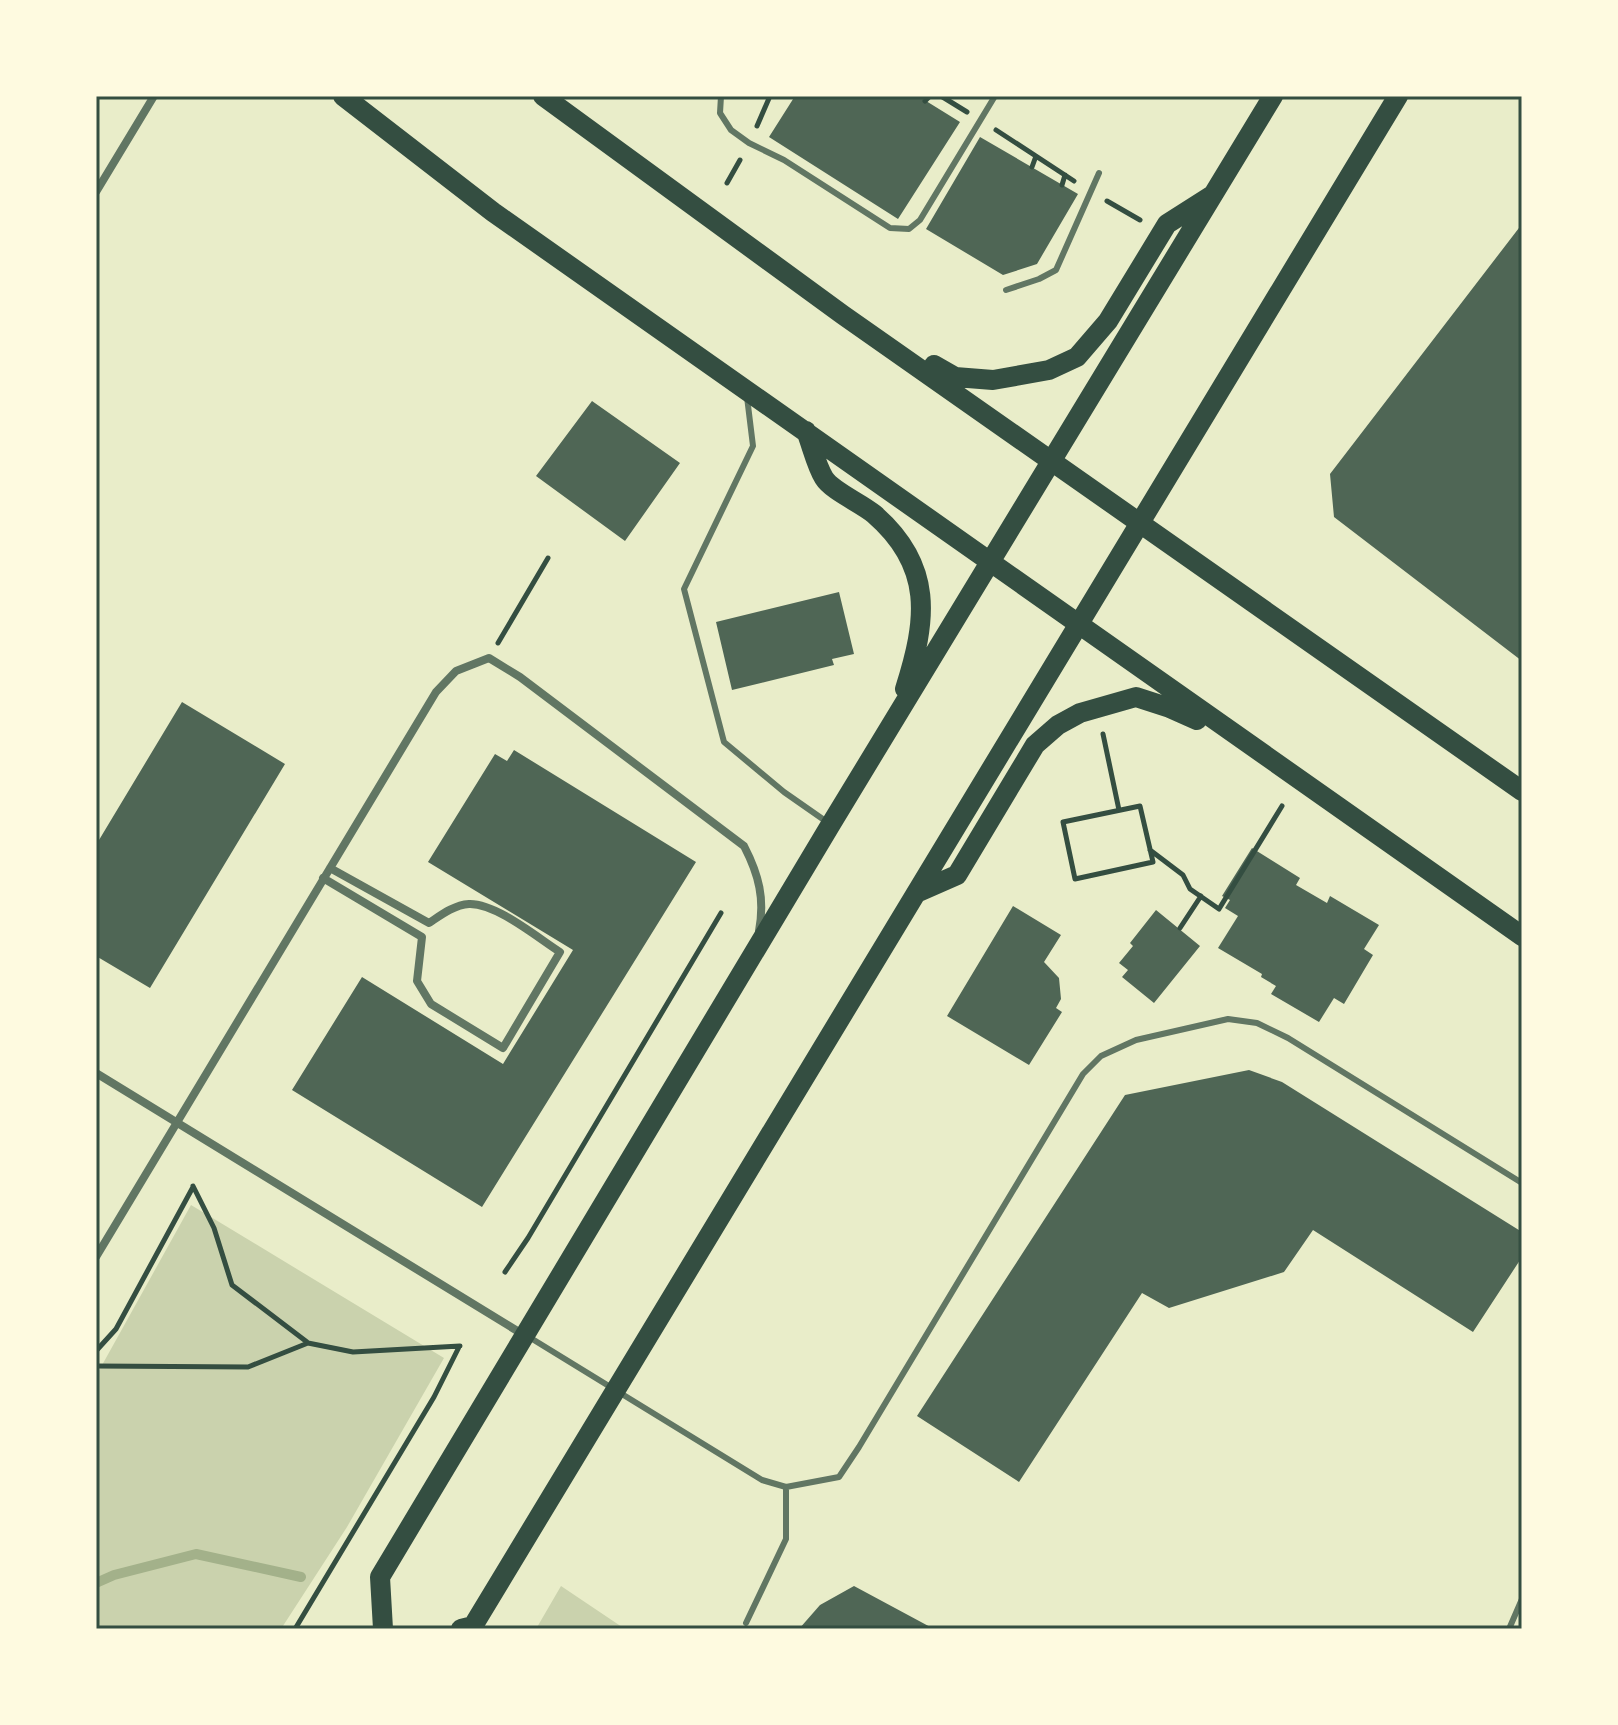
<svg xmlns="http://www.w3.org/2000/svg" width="1618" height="1725" font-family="Raleway,sans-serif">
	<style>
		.green { fill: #cad2ad }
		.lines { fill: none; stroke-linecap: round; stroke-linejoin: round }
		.stream { stroke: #a3b18a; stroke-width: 10 }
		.building { fill: #4f6655 }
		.path { stroke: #344e41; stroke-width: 5 }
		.service { stroke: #617663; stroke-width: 6 }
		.minor { stroke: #617663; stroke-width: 8 }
		.primary { stroke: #344e41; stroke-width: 20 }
		.neatline { fill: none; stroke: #344e41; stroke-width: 3 }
	</style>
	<rect width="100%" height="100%" fill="#e9edc9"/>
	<path class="green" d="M 191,1205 L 444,1358 L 347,1527 L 281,1629 L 96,1629 L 96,1376 Z
		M 561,1586 L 625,1629 L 536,1629 Z"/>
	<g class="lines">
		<path class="stream" d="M 96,1583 L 114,1575 L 196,1554 L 301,1577"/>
	</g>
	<path class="building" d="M 795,96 L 918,96 L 960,122 L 898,219 L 769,137 Z
		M 980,137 L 1078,194 L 1037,264 L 1003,275 L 926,229 Z
		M 1522,224 L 1522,661 L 1334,517 L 1330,474 Z
		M 592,401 L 680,463 L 625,541 L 536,476 Z
		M 839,592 L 854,654 L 832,659 L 834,665 L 732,690 L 716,622 Z
		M 182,702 L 285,764 L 150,988 L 96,956 L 96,845 Z
		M 514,750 L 696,862 L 482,1207 L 292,1090 L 362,977 L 503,1064 L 573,950 L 428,862 L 495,754 L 507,761 Z
		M 1252,848 L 1300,878 L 1296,885 L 1327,903 L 1330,896 L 1379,925 L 1364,949 L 1373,955 L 1344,1004 L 1334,998 L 1319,1022 L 1271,994 L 1276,986 L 1261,977 L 1262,974 L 1218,948 L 1238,916 L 1225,908 L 1230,900 L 1222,896 Z
		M 1013,906 L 1061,935 L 1044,962 L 1059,978 L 1061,999 L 1056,1008 L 1062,1012 L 1029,1065 L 947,1016 Z
		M 1156,910 L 1200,946 L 1154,1003 L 1122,977 L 1128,970 L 1119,963 L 1133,946 L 1130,943 Z
		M 1249,1070 L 1282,1082 L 1522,1232 L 1522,1257 L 1473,1332 L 1313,1230 L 1284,1272 L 1169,1308 L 1142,1293 L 1019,1482 L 917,1416 L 1125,1095 Z
		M 854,1586 L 934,1629 L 799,1629 L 820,1605 Z"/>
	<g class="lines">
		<path class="path" d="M 941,96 L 967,112
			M 925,101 L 930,96
			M 757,126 L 770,96
			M 996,130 L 1074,181
			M 1032,167 L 1036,156
			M 727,183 L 740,160
			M 1062,185 L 1065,175
			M 1107,201 L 1140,220
			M 498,643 L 548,558
			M 1103,734 L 1119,810
			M 1140,806 L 1153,862 L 1075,879 L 1063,822 Z
			M 1150,850 L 1183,875 L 1190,889 L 1219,909 L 1282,806
			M 1180,928 L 1201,896
			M 193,1186 L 214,1228 L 232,1285 L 307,1342
			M 505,1272 L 528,1238 L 721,913
			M 96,1351 L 116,1329 L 193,1187
			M 96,1366 L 248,1367 L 308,1343 L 353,1352 L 460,1346
			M 295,1629 L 434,1397 L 459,1347"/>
		<path class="service" d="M 721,96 L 720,113 L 731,130 L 749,143 L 784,160 L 890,228 L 909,229 L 920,220 L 995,96
			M 1006,290 L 1039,279 L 1056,270 L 1099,173
			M 747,397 L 753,446 L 684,589 L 724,742 L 784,792 L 827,822
			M 529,1337 L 762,1480 L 786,1487 L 839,1477 L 859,1447 L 1083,1074 L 1101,1056 L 1136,1040 L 1228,1019 L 1257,1023 L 1288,1038 L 1522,1183
			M 746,1623 L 786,1539 L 786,1487
			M 1509,1629 L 1522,1599"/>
		<path class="minor" d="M 96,192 L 154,96
			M 323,878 L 422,937 L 417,981 L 431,1004 L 503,1048 L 560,952 C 538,938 496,903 469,904 C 454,905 441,915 429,923 L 330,868
			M 96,1073 L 524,1335
			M 96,1257 L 436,692 L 456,671 L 489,658 L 520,677 L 744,846 C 759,875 765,899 759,931"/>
		<path class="primary" d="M 343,96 L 493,212 L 1522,936
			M 543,96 L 843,315 L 1522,791
			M 934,365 L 955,377 L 993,380 L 1049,370 L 1077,357 L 1108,321 L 1167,224 L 1211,196
			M 806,431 C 812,446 816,465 824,478 C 832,491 861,503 874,514 C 934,566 927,620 905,689
			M 916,893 L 957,875 L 1035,745 L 1058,725 L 1080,713 L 1136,697 L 1170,708 L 1197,720
			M 383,1629 L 380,1577 L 831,824 L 1273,96
			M 461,1629 L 473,1626 L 1398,96"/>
	</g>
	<rect width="1618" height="1725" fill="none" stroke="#fefae0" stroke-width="196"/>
	<rect x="98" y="98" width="1422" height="1529" class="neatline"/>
</svg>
